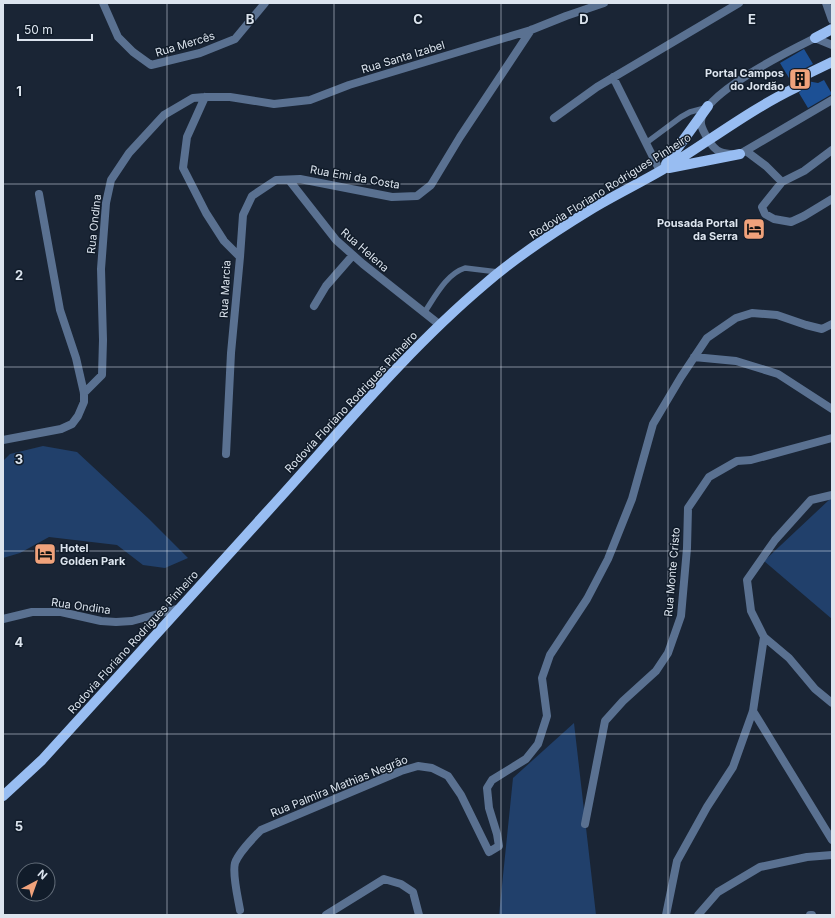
<svg xmlns="http://www.w3.org/2000/svg" width="835" height="918" font-family="Inter,sans-serif">
	<style>
		.green { fill: #21406b }
		.building { fill: #1c5095 }
		.lines { fill: none; stroke-linecap: round; stroke-linejoin: round }
		.primary-tunnel { stroke: #374251; stroke-width: 10; stroke-dasharray: 10 5; stroke-linecap: butt }
		.service { stroke: #5a7191; stroke-width: 5.5 }
		.minor { stroke: #5a7191; stroke-width: 8 }
		.tertiary { stroke: #5a7191; stroke-width: 8 }
		.primary { stroke: #98bdf2; stroke-width: 10 }
		.grid { fill: none; stroke: #dce4ee; stroke-width: 1; stroke-opacity: 0.55 }
		.labels { text-anchor: middle; stroke-width: 3; stroke-linejoin: round; paint-order: stroke }
		.street-label { font-size: 11px; fill: #dce4ee; stroke: #111c2a }
		.poi-label { font-size: 11px; font-weight: bold; fill: #dce4ee; stroke: #111c2a; text-anchor: end }
		.grid-label { font-size: 13px; text-anchor: middle; font-weight: bold; fill: #dce4ee; stroke: #111c2a; stroke-width: 3; stroke-linejoin: round; paint-order: stroke }
	</style>
	<rect width="100%" height="100%" fill="#1a2535"/>
	<path class="green" d="M 43,446 L 77,452 L 149,519 L 188,558 L 165,568 L 143,565 L 117,545 L 49,537 L 20,553 L 3,558 L 3,461 L 10,454 Z
		M 830,499 L 832,500 L 832,619 L 764,561 Z
		M 574,723 L 596,915 L 499,915 L 513,778 Z"/>
	<path class="building" d="M 804,49 L 813,64 L 798,72 L 797,76 L 799,81 L 794,81 L 791,77 L 789,78 L 780,63 Z
		M 824,80 L 832,94 L 808,108 L 799,93 L 803,88 L 801,82 L 807,81 L 818,83 Z"/>
	<g class="lines">
		<path class="primary-tunnel" d="M 797,87 L 806,81"/>
		<path class="service" d="M 646,143 L 681,117 L 690,112 L 705,108
			M 424,313 C 435,297 446,274 465,268 L 498,272"/>
		<path class="minor" d="M 103,3 L 118,37 L 133,52 L 151,65 L 200,53 L 235,39 L 265,3
			M 826,3 L 832,20
			M 613,77 L 660,171
			M 205,97 L 187,137 L 183,168 L 206,213 L 224,241 L 240,257 L 231,353 L 226,454
			M 554,118 L 597,87 L 739,3
			M 746,151 L 766,166 L 782,182 L 804,171 L 832,150
			M 289,180 L 336,240 L 363,264 L 440,325
			M 782,182 L 762,207 L 765,214 L 774,219 L 791,222 L 804,216 L 832,199
			M 240,257 L 243,215 L 252,196 L 276,180 L 300,179 L 392,197 L 417,196 L 431,185 L 460,137 L 531,30
			M 314,306 L 326,286 L 353,255
			M 694,357 L 736,361 L 778,374 L 832,409
			M 84,393 L 102,375 L 103,340 L 101,269 L 106,203 L 111,180 L 129,153 L 164,115 L 193,98 L 205,97 L 230,97 L 274,104 L 310,100 L 349,85 L 531,30 L 566,16 L 604,3
			M 3,440 L 61,429 L 72,424 L 78,416 L 84,402 L 84,393 L 76,358 L 60,310 L 39,194
			M 832,495 L 811,500 L 775,540 L 747,580 L 751,611 L 764,637 L 789,658 L 815,689 L 832,703
			M 3,619 L 32,612 L 61,612 L 101,621 L 116,622 L 132,621 L 180,608
			M 753,711 L 832,840
			M 585,824 L 605,721 L 623,701 L 656,671 L 668,653 L 681,616 L 687,548 L 688,508 L 709,477 L 737,461 L 751,460 L 832,438
			M 240,910 C 238,898 232,874 235,863 C 239,852 253,838 261,830 L 401,771 L 418,766 L 432,768 L 448,776 L 461,795 L 489,852 L 499,846 L 497,834 L 489,808 L 487,788 L 492,780 L 526,759 L 538,744 L 547,716 L 542,678 L 550,655 L 587,599 L 608,559 L 632,499 L 653,424 L 681,377 L 707,338 L 736,318 L 752,313 L 777,315 L 806,325 L 822,329 L 832,324
			M 326,915 L 384,879 L 401,884 L 413,892 L 419,915
			M 666,915 L 677,861 L 707,807 L 733,767 L 753,711 L 764,637
			M 698,915 L 718,892 L 760,867 L 807,857 L 832,855
			M 810,915 L 812,915"/>
		<path class="tertiary" d="M 832,45 L 815,38 C 791,50 703,93 701,121 C 700,127 705,133 707,138 C 716,153 722,155 740,154 L 832,100"/>
		<path class="primary" d="M 815,38 L 832,29
			M 803,76 L 832,62
			M 666,164 L 708,106
			M 669,168 L 740,154
			M 3,796 L 42,760 C 120,674 199,588 276,502 C 344,427 408,349 485,284 C 517,256 554,232 590,210 C 613,196 638,184 662,170 C 707,143 749,110 797,87"/>
	</g>
	<path class="grid" d="M 167,3 L 167,915M 334,3 L 334,915M 501,3 L 501,915M 668,3 L 668,915M 3,184 L 832,184M 3,367 L 832,367M 3,551 L 832,551M 3,734 L 832,734"/>
	<defs>
		<g id="building-square" transform="scale(1.15)"><rect x="-9" y="-9" width="18" height="18" rx="4" fill="#f0a27b" stroke="#111c2a"/><path d="M-4-6H4V6H1V3H-1V6H-4ZM-2.5-4.3h1.7v1.8h-1.7ZM.8-4.3h1.7v1.8H.8ZM-2.5-1h1.7V.8h-1.7ZM.8-1h1.7V.8H.8Z" fill="#111"/></g>
		<g id="hotel-square" transform="scale(1.15)"><rect x="-9" y="-9" width="18" height="18" rx="4" fill="#f0a27b" stroke="#111c2a"/><path d="M-6-4.5h1.5V1H6V5H4.5V3h-9V5H-6ZM-4 0a1.8 1.8 0 1 1 3.6 0ZM.5 0V-2.5h3Q6-2.5 6 0Z" fill="#111"/></g>
	</defs>
	<g fill-rule="evenodd">
		<use href="#building-square" x="800" y="79"/>
		<use href="#hotel-square" x="754" y="229"/>
		<use href="#hotel-square" x="45" y="554"/>
	</g>
	<g class="labels">
		<g class="street-label">
			<text transform="translate(185 44) rotate(-17)" y="4">Rua Mercês</text>
			<text transform="translate(403 57) rotate(-17)" y="4">Rua Santa Izabel</text>
			<text transform="translate(355 177) rotate(10)" y="4">Rua Emi da Costa</text>
			<text transform="translate(610 186) rotate(-32)" y="4">Rodovia Floriano Rodrigues Pinheiro</text>
			<text transform="translate(94 224) rotate(-84)" y="4">Rua Ondina</text>
			<text transform="translate(365 250) rotate(41)" y="4">Rua Helena</text>
			<text transform="translate(225 289) rotate(-87)" y="4">Rua Marcia</text>
			<text transform="translate(351 402) rotate(-47)" y="4">Rodovia Floriano Rodrigues Pinheiro</text>
			<text transform="translate(672 572) rotate(-85)" y="4">Rua Monte Cristo</text>
			<text transform="translate(81 606) rotate(8)" y="4">Rua Ondina</text>
			<text transform="translate(133 642) rotate(-48)" y="4">Rodovia Floriano Rodrigues Pinheiro</text>
			<text transform="translate(339 786) rotate(-22)" y="4">Rua Palmira Mathias Negrão</text>
		</g>
		<g class="poi-label">
			<text x="784" y="77">Portal Campos<tspan x="784" dy="13">do Jordão</tspan></text>
			<text x="738" y="227">Pousada Portal<tspan x="738" dy="13">da Serra</tspan></text>
			<text x="60" y="552" text-anchor="start">Hotel<tspan x="60" dy="13">Golden Park</tspan></text>
		</g>
	</g>
	<g class="grid-label">
		<text x="250" y="24">B</text>
		<text x="418" y="24">C</text>
		<text x="584" y="24">D</text>
		<text x="752" y="24">E</text>
		<text x="19" y="96">1</text>
		<text x="19" y="280">2</text>
		<text x="19" y="464">3</text>
		<text x="19" y="647">4</text>
		<text x="19" y="831">5</text>
	</g>
	<rect width="835" height="918" fill="none" stroke="#dce4ee" stroke-width="8"/>
	<g transform="translate(36 882) rotate(41)"><circle r="19" fill="#111c2a" stroke="#626c78"/>
	<path d="M0-3L7 15L0 10L-7 15Z" fill="#f0a27b"/>
	<text y="-6" font-size="11" font-weight="bold" text-anchor="middle" fill="#dce4ee">N</text>
	</g>
	<path d="M18 34v6h74v-6" fill="none" stroke="#dce4ee" stroke-width="2"/>
	<text x="24" y="34" font-size="12" fill="#dce4ee" stroke="#111c2a" stroke-width="3" paint-order="stroke">50 m</text>
</svg>
